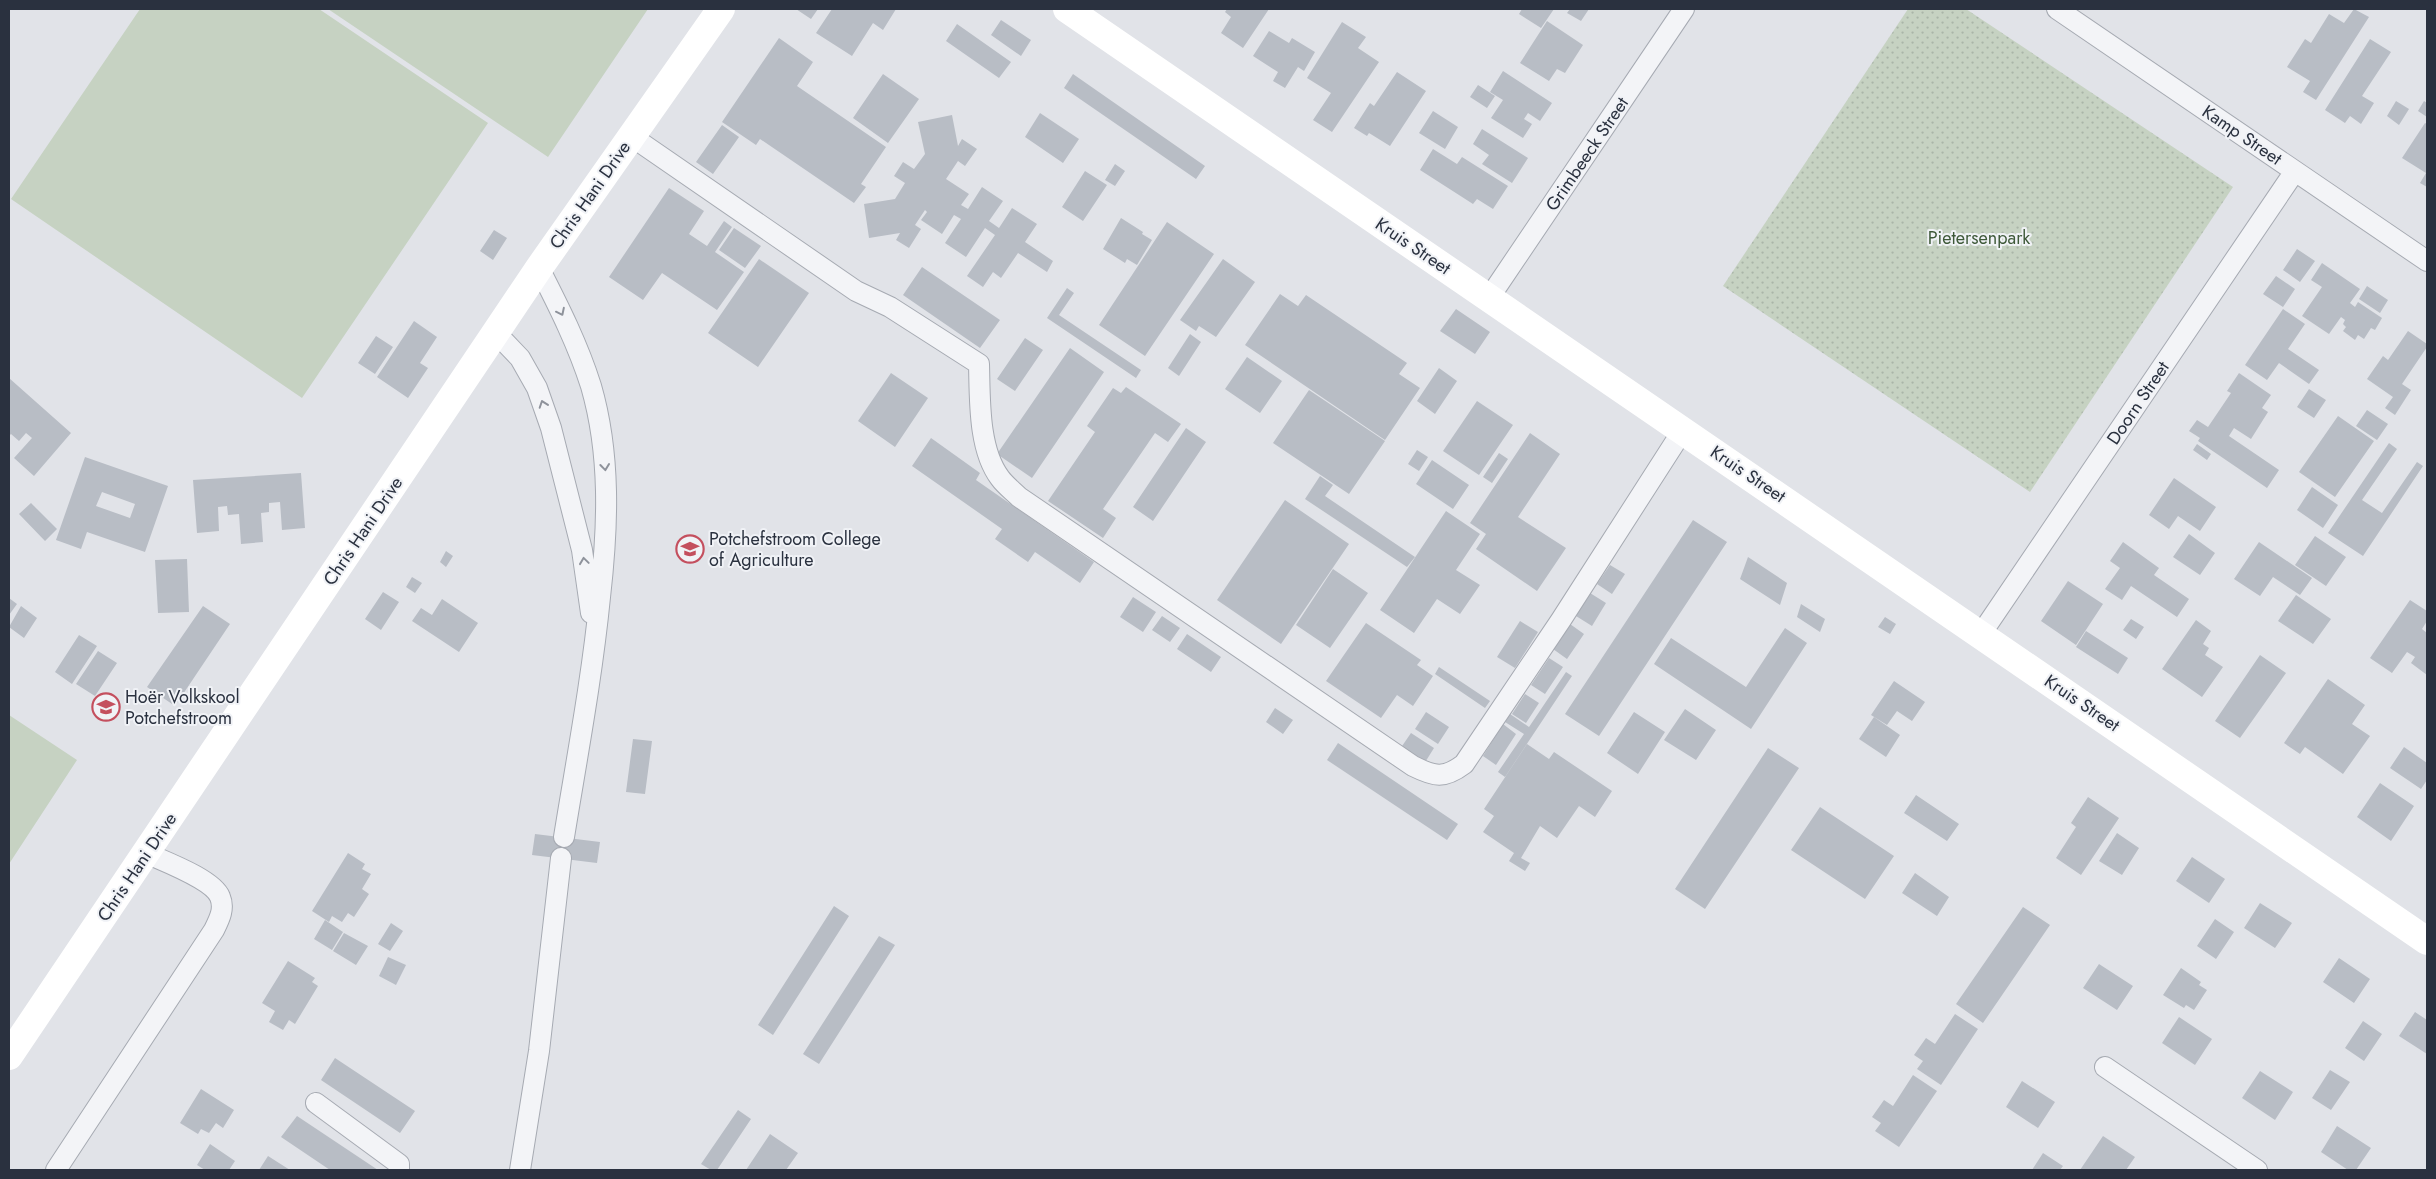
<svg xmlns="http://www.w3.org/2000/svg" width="2436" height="1179" font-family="Jost,sans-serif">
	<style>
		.grass { fill: url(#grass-dots) }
		.garden { fill: #c6d2c2 }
		.building { fill: #b8bdc5; fill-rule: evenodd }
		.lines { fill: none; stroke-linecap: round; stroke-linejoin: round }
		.street-casing { stroke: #a6aab2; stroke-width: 22 }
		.street { stroke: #f3f4f7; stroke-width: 20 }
		.secondary { stroke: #fff; stroke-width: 28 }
		.oneway { stroke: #8e929b }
		.labels { text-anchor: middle; stroke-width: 4; stroke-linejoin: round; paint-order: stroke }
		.street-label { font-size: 18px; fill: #2a313f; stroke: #f0f2f6 }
		.park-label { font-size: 18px; fill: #3e5939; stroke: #f0f2f6 }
		.poi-label { font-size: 18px; fill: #2a313f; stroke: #f0f2f6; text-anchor: start }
	</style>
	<defs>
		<pattern id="grass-dots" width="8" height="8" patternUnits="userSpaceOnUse" patternTransform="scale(1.25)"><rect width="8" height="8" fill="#c6d2c2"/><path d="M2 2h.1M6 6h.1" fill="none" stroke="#aab5a8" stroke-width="1.8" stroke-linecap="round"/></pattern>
	</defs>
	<rect width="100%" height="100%" fill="#e1e3e8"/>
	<path class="grass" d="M 1908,9 L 1966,9 L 2233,187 L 2030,492 L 1723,286 Z"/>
	<path class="garden" d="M 140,9 L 319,9 L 488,123 L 302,398 L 11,199 Z
		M 328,9 L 648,9 L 548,157 Z
		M 9,715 L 77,760 L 9,864 Z"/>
	<path class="building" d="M 796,9 L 818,9 L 811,19 Z
		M 832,9 L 896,9 L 883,30 L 873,23 L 852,56 L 816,33 Z
		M 1227,9 L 1269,9 L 1243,48 L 1221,33 L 1231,17 L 1225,12 Z
		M 1522,9 L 1554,9 L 1541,28 L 1519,14 Z
		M 1570,9 L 1589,9 L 1581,21 L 1567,13 Z
		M 2354,9 L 2369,17 L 2316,100 L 2303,92 L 2310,81 L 2287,67 L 2305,39 L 2311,43 L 2329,14 L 2344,23 Z
		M 1001,20 L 1031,40 L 1021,56 L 991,35 Z
		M 1547,21 L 1583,45 L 1565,73 L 1557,69 L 1549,81 L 1520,63 Z
		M 1342,22 L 1366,37 L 1358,48 L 1379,62 L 1332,132 L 1313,120 L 1331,93 L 1307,78 Z
		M 957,24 L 1011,62 L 999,78 L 946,41 Z
		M 1269,31 L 1289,43 L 1292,38 L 1315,52 L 1304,71 L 1298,67 L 1285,88 L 1273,81 L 1278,72 L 1253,56 Z
		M 779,38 L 813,62 L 797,86 L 886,147 L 861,184 L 866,187 L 854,203 L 760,139 L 756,145 L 722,122 Z
		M 2370,39 L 2391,52 L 2362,96 L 2374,103 L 2361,124 L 2350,116 L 2345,123 L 2325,110 Z
		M 1503,71 L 1552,103 L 1540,121 L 1528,113 L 1524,119 L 1532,124 L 1523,138 L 1491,118 L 1503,100 L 1490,92 Z
		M 1397,72 L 1426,91 L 1390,146 L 1369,133 L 1367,136 L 1354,128 L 1370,103 L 1374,106 Z
		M 883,74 L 919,99 L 888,143 L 853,118 Z
		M 1073,74 L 1205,166 L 1196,179 L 1064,88 Z
		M 1478,85 L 1495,96 L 1487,108 L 1470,97 Z
		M 2396,101 L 2409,109 L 2399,125 L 2387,116 Z
		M 2424,101 L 2427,103 L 2427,117 L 2418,111 Z
		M 1433,111 L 1458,127 L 1445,149 L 1419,133 Z
		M 1040,113 L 1079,139 L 1063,163 L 1025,137 Z
		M 952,115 L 958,146 L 962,139 L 977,149 L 965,166 L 958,161 L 946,179 L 969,194 L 961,205 L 968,209 L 982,187 L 1003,201 L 989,221 L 999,228 L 1012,208 L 1037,224 L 1025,242 L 1053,261 L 1047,272 L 1018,253 L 1001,278 L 993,272 L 983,287 L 967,276 L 995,235 L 985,228 L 966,257 L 945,243 L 961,219 L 954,215 L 942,234 L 921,220 L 927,212 L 925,210 L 915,225 L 921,229 L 909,248 L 896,240 L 900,233 L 869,238 L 864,204 L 895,199 L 905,183 L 894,176 L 903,162 L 914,169 L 925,154 L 918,122 Z
		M 2425,123 L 2427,124 L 2427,187 L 2420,183 L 2426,173 L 2402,158 Z
		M 722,125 L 739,137 L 713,174 L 696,162 Z
		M 1482,129 L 1528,158 L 1512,183 L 1482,164 L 1489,155 L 1473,144 Z
		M 1433,149 L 1457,164 L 1462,157 L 1508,186 L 1493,209 L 1477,199 L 1473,204 L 1420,170 Z
		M 1115,164 L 1125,171 L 1115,186 L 1105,180 Z
		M 1085,171 L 1107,185 L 1083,221 L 1062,207 Z
		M 669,188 L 704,211 L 689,234 L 707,246 L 724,221 L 732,227 L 715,252 L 744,272 L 717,310 L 662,273 L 643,300 L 609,277 Z
		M 1121,218 L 1143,232 L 1142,234 L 1152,240 L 1137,265 L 1127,259 L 1125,263 L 1103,249 Z
		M 1167,222 L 1214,254 L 1145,356 L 1099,325 Z
		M 734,228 L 761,246 L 745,268 L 719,250 Z
		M 494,230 L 507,238 L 493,260 L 480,251 Z
		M 2297,249 L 2315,261 L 2300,282 L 2283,270 Z
		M 759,259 L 809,293 L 758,367 L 708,333 Z
		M 1223,259 L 1255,282 L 1216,337 L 1199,326 L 1196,331 L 1180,320 Z
		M 2322,263 L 2360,289 L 2350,303 L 2355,307 L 2358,302 L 2382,318 L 2375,330 L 2371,328 L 2364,339 L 2358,335 L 2355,340 L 2343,331 L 2346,327 L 2343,324 L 2345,320 L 2341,317 L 2329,334 L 2302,316 L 2322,287 L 2311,280 Z
		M 922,267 L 1000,320 L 980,348 L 903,295 Z
		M 2276,276 L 2295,289 L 2283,307 L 2263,294 Z
		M 2367,286 L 2388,300 L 2380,313 L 2359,299 Z
		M 1067,288 L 1074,293 L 1059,315 L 1141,370 L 1136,378 L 1047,318 Z
		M 1280,294 L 1298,306 L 1306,295 L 1407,363 L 1399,374 L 1420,388 L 1385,440 L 1245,345 Z
		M 1456,309 L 1490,332 L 1475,354 L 1440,331 Z
		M 2283,309 L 2305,324 L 2288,349 L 2319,370 L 2309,384 L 2279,363 L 2267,380 L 2245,365 Z
		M 414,321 L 437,337 L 420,363 L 428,368 L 408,398 L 377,377 Z
		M 2408,331 L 2427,344 L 2427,347 L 2402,384 L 2411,390 L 2395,415 L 2385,408 L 2393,397 L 2367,379 L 2383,356 L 2388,360 Z
		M 1190,334 L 1201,342 L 1179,376 L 1168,368 Z
		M 376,336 L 393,347 L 375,374 L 358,363 Z
		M 1025,338 L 1043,350 L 1015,391 L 997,379 Z
		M 1070,348 L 1104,372 L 1032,478 L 997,454 Z
		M 1247,357 L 1282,381 L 1260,413 L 1225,389 Z
		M 1439,368 L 1457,381 L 1435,414 L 1417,401 Z
		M 891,373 L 928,398 L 895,447 L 858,421 Z
		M 2239,373 L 2271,395 L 2262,408 L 2268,412 L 2251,439 L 2234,428 L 2229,436 L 2279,470 L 2267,488 L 2198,441 L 2200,438 L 2189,431 L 2197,420 L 2208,427 L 2231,393 L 2227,391 Z
		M 9,378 L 71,433 L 34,476 L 14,458 L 32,438 L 26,433 L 19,441 L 11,434 L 9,436 Z
		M 1126,387 L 1181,424 L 1168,442 L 1155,433 L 1103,509 L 1116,518 L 1103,538 L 1048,501 L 1095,432 L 1087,426 L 1113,388 L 1121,393 Z
		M 2309,389 L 2326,400 L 2314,418 L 2297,407 Z
		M 1309,390 L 1385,441 L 1349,494 L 1273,443 Z
		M 1477,401 L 1513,425 L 1479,475 L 1443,451 Z
		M 2367,410 L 2388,424 L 2377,440 L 2356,426 Z
		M 2338,416 L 2374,441 L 2335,497 L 2299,472 Z
		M 1186,428 L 1206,442 L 1153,521 L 1133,507 Z
		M 1530,433 L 1560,454 L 1518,517 L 1566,548 L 1537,591 L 1476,549 L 1486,534 L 1470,523 Z
		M 931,438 L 980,473 L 976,480 L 1094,562 L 1080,583 L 1035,552 L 1028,562 L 995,539 L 1002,529 L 912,466 Z
		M 2389,443 L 2397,449 L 2362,500 L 2382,513 L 2417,462 L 2423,466 L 2363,556 L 2328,533 Z
		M 2197,444 L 2211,454 L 2207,460 L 2193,450 Z
		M 1417,450 L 1428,457 L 1419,471 L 1408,464 Z
		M 1499,453 L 1508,459 L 1492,483 L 1483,477 Z
		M 85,457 L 168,486 L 145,552 L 87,532 L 81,549 L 56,540 ZM 102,492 L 135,504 L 130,518 L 96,506 Z
		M 1432,460 L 1469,485 L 1453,509 L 1416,484 Z
		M 301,473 L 305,528 L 282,530 L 280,502 L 269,503 L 269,512 L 261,513 L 263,542 L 241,544 L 239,514 L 228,515 L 227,506 L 218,507 L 219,531 L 197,533 L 193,480 Z
		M 1320,476 L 1333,485 L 1325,496 L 1415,557 L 1407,567 L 1305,499 Z
		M 2174,478 L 2216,507 L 2200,531 L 2178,516 L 2169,529 L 2149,515 Z
		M 2312,487 L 2338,505 L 2323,528 L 2297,510 Z
		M 1285,500 L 1349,544 L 1281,644 L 1217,600 Z
		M 31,503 L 57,529 L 45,541 L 19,514 Z
		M 1446,511 L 1480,534 L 1456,570 L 1480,585 L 1460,614 L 1437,599 L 1414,633 L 1380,610 Z
		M 1693,520 L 1727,542 L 1599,736 L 1565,714 Z
		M 2189,534 L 2215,553 L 2200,575 L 2173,557 Z
		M 2315,536 L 2346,557 L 2326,586 L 2295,565 Z
		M 2123,542 L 2159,568 L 2154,575 L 2189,599 L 2177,617 L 2131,586 L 2122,600 L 2105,589 L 2120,568 L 2110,561 Z
		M 2259,542 L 2312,578 L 2300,595 L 2273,577 L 2260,596 L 2234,579 Z
		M 446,551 L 453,556 L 446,567 L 440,562 Z
		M 1748,557 L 1787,583 L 1780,605 L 1740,579 Z
		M 187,559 L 189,612 L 158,613 L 155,560 Z
		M 1610,565 L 1625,574 L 1612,594 L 1597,584 Z
		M 1333,569 L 1368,593 L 1330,648 L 1296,625 Z
		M 412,577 L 422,583 L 415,593 L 406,587 Z
		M 2068,581 L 2103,604 L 2076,645 L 2041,621 Z
		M 383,592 L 399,602 L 381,630 L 365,619 Z
		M 1590,593 L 1606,603 L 1592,626 L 1576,616 Z
		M 2296,595 L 2331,619 L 2313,644 L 2278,621 Z
		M 1133,597 L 1156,612 L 1143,632 L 1120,617 Z
		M 9,598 L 17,604 L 9,615 Z
		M 442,599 L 478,623 L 459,652 L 412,621 L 421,608 L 432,615 Z
		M 2410,600 L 2427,611 L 2427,621 L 2422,629 L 2427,633 L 2427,675 L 2411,663 L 2415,657 L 2407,652 L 2392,673 L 2370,658 Z
		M 1801,604 L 1825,619 L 1820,632 L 1797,617 Z
		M 21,606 L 37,618 L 24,638 L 9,627 Z
		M 203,606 L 230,624 L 175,706 L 147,687 Z
		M 1162,616 L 1180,628 L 1170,642 L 1152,630 Z
		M 1885,617 L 1896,624 L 1890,634 L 1878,627 Z
		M 2131,619 L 2144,627 L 2136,639 L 2123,630 Z
		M 2196,620 L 2211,631 L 2203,644 L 2209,648 L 2205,655 L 2223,667 L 2202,697 L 2162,669 Z
		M 1520,621 L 1538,632 L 1515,668 L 1497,657 Z
		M 1366,623 L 1421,660 L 1417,665 L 1433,676 L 1413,706 L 1397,695 L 1381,718 L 1326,681 Z
		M 1570,624 L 1584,634 L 1567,659 L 1553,649 Z
		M 1785,628 L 1807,643 L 1751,729 L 1654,664 L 1671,638 L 1746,687 Z
		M 2086,631 L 2128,658 L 2118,674 L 2076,647 Z
		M 1187,634 L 1221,657 L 1211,672 L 1177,649 Z
		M 79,635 L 97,646 L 72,684 L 55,672 Z
		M 98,651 L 117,663 L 95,696 L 76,684 Z
		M 2260,655 L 2286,673 L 2240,738 L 2215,721 Z
		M 1549,658 L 1563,667 L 1545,694 L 1531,685 Z
		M 1439,667 L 1490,701 L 1485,708 L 1435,674 Z
		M 1566,672 L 1572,676 L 1505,777 L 1498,772 L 1524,734 L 1505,722 L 1510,714 L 1529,727 Z
		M 2328,679 L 2365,705 L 2352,724 L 2370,736 L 2343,774 L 2305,747 L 2300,754 L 2284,743 Z
		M 1894,681 L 1925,702 L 1912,721 L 1897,711 L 1887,725 L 1871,715 Z
		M 1525,694 L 1539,703 L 1526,723 L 1512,714 Z
		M 1275,708 L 1293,720 L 1283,734 L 1266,722 Z
		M 1685,709 L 1716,730 L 1696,760 L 1664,740 Z
		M 1426,712 L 1449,727 L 1438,744 L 1415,729 Z
		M 1634,712 L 1665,732 L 1638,774 L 1607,753 Z
		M 1874,717 L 1900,735 L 1886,757 L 1859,739 Z
		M 1503,724 L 1516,734 L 1496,765 L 1483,756 Z
		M 1411,733 L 1434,748 L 1424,764 L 1400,749 Z
		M 633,739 L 652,741 L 645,794 L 626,792 Z
		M 1338,743 L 1458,824 L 1447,840 L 1327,760 Z
		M 1527,744 L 1549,759 L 1554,752 L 1612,791 L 1595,817 L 1579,806 L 1557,838 L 1540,826 L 1521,858 L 1530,863 L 1525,871 L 1509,861 L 1514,853 L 1483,832 L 1494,816 L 1484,809 Z
		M 2404,747 L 2427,763 L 2427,780 L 2421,789 L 2390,768 Z
		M 1768,748 L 1799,768 L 1705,909 L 1675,889 Z
		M 2380,783 L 2414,806 L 2391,841 L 2357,817 Z
		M 1916,795 L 1959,824 L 1947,841 L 1904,813 Z
		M 2088,797 L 2119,818 L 2081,875 L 2056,858 L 2076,827 L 2071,823 Z
		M 1820,807 L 1894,856 L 1865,899 L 1791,850 Z
		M 2117,833 L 2139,848 L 2122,875 L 2099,861 Z
		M 535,834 L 600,842 L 597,863 L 532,855 Z
		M 348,853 L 365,864 L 362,869 L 371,874 L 362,889 L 369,894 L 354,917 L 348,913 L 342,922 L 332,916 L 329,922 L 312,911 Z
		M 2192,857 L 2225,879 L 2209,903 L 2176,881 Z
		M 1915,873 L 1949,897 L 1937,916 L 1902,893 Z
		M 2260,903 L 2292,923 L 2275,948 L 2244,928 Z
		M 834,906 L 849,916 L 773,1035 L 758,1025 Z
		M 2023,907 L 2050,925 L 1983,1023 L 1956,1004 Z
		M 2215,919 L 2234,932 L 2216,959 L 2197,946 Z
		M 325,920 L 343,932 L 332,950 L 314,939 Z
		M 391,923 L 403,931 L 390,951 L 378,944 Z
		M 344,933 L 368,946 L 356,965 L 333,951 Z
		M 879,936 L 895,945 L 819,1064 L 803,1054 Z
		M 388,957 L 406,965 L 396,985 L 379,976 Z
		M 2339,958 L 2370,979 L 2354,1003 L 2323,982 Z
		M 288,961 L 315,978 L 312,982 L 318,986 L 295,1024 L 289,1020 L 283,1030 L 269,1022 L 275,1011 L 262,1003 Z
		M 2099,964 L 2133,986 L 2117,1010 L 2083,988 Z
		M 2181,968 L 2201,982 L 2199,985 L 2207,990 L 2194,1010 L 2186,1005 L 2184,1008 L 2163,995 Z
		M 2415,1012 L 2427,1020 L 2427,1054 L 2399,1036 Z
		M 1955,1014 L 1978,1029 L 1941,1085 L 1917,1069 L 1923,1061 L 1914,1055 L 1926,1038 L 1935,1044 Z
		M 2179,1017 L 2212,1039 L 2195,1065 L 2162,1043 Z
		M 2363,1021 L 2382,1034 L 2364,1061 L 2345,1048 Z
		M 335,1058 L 415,1111 L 400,1133 L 321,1080 Z
		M 2330,1070 L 2350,1082 L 2331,1110 L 2312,1098 Z
		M 2260,1071 L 2293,1092 L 2275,1120 L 2242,1098 Z
		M 1913,1075 L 1937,1091 L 1899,1147 L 1875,1131 L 1881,1123 L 1872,1117 L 1884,1100 L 1893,1106 Z
		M 2022,1081 L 2055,1102 L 2038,1128 L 2006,1107 Z
		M 201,1089 L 234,1110 L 223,1128 L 216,1123 L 209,1133 L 201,1129 L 198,1134 L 180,1123 Z
		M 738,1110 L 751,1119 L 717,1170 L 711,1170 L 701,1164 Z
		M 297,1116 L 378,1170 L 330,1170 L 281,1137 Z
		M 2337,1126 L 2371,1148 L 2356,1170 L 2348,1170 L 2321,1152 Z
		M 770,1134 L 798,1153 L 786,1170 L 746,1170 Z
		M 2103,1136 L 2135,1157 L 2126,1170 L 2080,1170 Z
		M 210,1144 L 235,1161 L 229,1170 L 205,1170 L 197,1165 Z
		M 2043,1153 L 2063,1166 L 2060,1170 L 2032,1170 Z
		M 268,1156 L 290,1170 L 259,1170 Z"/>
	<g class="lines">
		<g class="street-casing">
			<path id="street" d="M 2057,9 L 2427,261
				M 631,136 L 856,291 L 890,307 L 979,364 C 980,398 978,449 1000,478 C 1005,485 1013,491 1019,497 L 1413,766 C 1435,777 1444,779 1464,764 L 1561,620 L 1683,430
				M 539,268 C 559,307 578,345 591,386 C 611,455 608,527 600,597 C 592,678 577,757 564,837
				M 1489,298 L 1684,9
				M 496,333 L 520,358 L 537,388 L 551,428 L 582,550 L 591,613
				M 1981,634 L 2295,171
				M 2105,1067 L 2257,1170
				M 316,1103 L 399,1164 L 399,1170
				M 56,1170 L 214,930 C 219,920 225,909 220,897 C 213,879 163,861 146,853
				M 520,1170 L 539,1051 L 561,858"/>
		</g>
		<use href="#street" class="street"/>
		<path class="secondary" d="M 1067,9 L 2427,941
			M 9,1056 L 539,268 L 721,9"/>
	</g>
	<defs><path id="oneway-chevron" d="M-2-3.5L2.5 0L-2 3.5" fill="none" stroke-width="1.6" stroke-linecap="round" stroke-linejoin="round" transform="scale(1.25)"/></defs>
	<g class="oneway">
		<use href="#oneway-chevron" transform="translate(561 312) rotate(64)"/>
		<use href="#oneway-chevron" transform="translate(543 404) rotate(-109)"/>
		<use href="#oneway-chevron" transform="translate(605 467) rotate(83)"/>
		<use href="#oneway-chevron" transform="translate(584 561) rotate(-98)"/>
	</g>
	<defs>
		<g id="university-ring" transform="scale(1.4375)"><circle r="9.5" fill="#f0f2f6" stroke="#c44f5e" stroke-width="1.5"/><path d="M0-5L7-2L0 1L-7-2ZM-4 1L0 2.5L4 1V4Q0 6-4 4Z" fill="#c44f5e"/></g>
		<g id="school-ring" transform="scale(1.4375)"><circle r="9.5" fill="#f0f2f6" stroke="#c44f5e" stroke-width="1.5"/><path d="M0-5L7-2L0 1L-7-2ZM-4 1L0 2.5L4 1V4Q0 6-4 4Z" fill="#c44f5e"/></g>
	</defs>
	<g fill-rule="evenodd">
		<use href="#university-ring" x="690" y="549"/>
		<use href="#school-ring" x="106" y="707"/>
	</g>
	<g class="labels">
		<g class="street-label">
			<text transform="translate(2242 135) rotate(34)" y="6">Kamp Street</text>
			<text transform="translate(1587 154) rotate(-56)" y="6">Grimbeeck Street</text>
			<text transform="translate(590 195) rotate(-55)" y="6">Chris Hani Drive</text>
			<text transform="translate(1413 246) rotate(34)" y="6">Kruis Street</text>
			<text transform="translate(2138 403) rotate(-56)" y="6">Doorn Street</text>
			<text transform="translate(1748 474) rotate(34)" y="6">Kruis Street</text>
			<text transform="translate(363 531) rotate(-56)" y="6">Chris Hani Drive</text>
			<text transform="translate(2082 703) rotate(34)" y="6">Kruis Street</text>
			<text transform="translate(137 867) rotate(-56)" y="6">Chris Hani Drive</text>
		</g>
		<g class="park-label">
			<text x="1979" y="244">Pietersenpark</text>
		</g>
		<g class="poi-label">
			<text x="709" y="545">Potchefstroom College<tspan x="709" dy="21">of Agriculture</tspan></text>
			<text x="125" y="703">Hoër Volkskool<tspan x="125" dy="21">Potchefstroom</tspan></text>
		</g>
	</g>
	<rect width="2436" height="1179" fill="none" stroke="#2a313f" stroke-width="20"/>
</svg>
